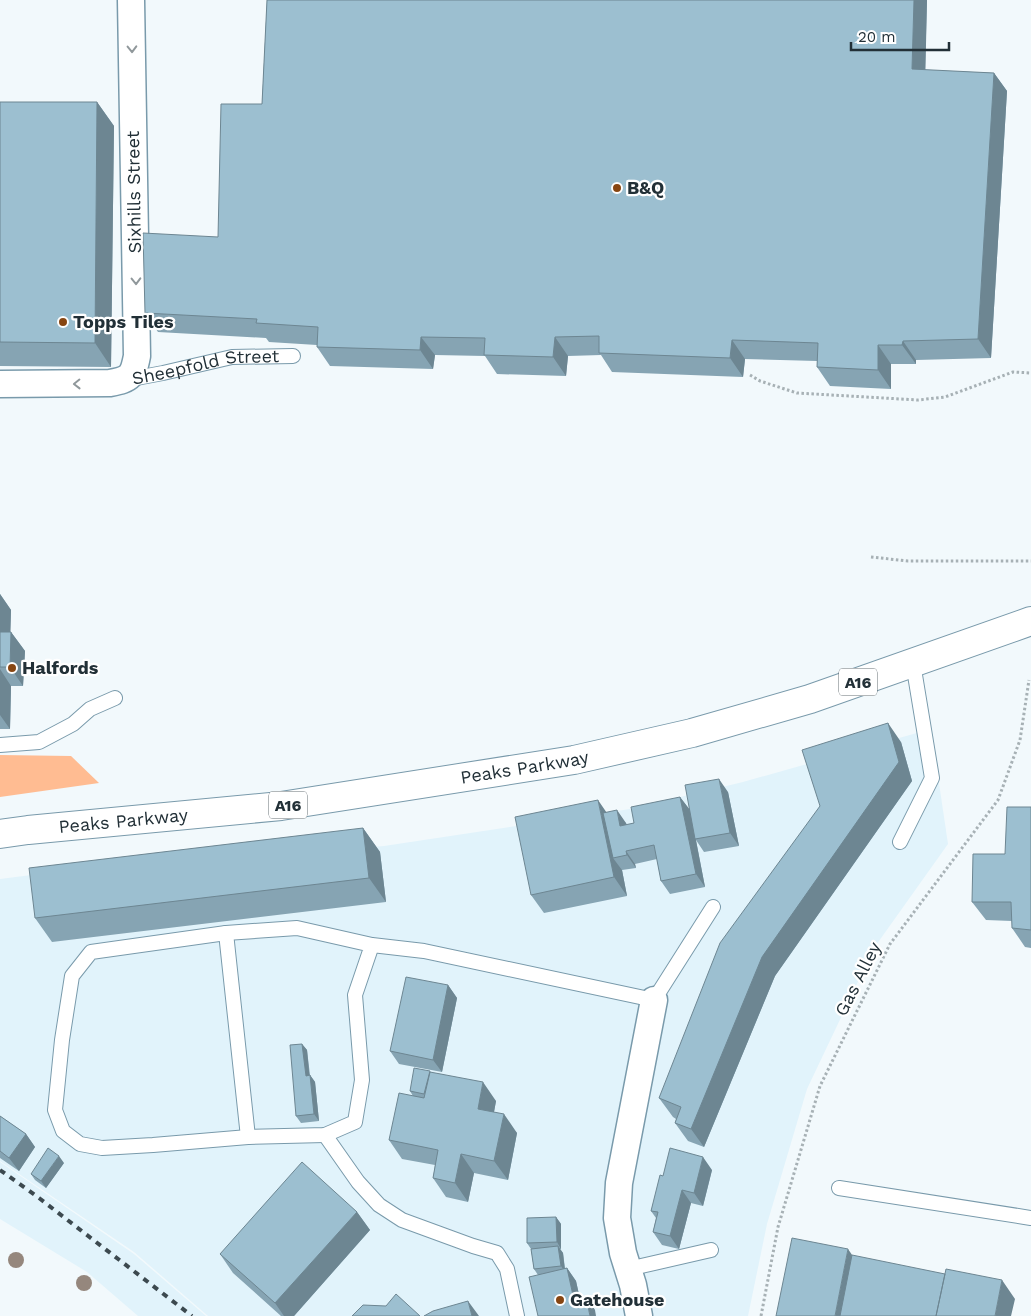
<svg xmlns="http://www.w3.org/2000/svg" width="1031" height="1316" font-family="'Work Sans',sans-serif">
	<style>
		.built { fill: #e1f3fb }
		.green { fill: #ffbc92 }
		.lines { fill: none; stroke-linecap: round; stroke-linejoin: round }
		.lane-casing { stroke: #799aab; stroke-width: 16 }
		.street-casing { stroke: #799aab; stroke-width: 29 }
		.highway-casing { stroke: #799aab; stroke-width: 30 }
		.path { stroke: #a7b1b5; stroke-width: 3; stroke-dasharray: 2.5 2.5; stroke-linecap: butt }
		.lane { stroke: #fff; stroke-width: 14 }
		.street { stroke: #fff; stroke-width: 26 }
		.highway { stroke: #fff; stroke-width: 28 }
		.rail { stroke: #3c494f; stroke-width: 4; stroke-dasharray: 6 6; stroke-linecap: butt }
		.tree { fill: #95877d }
		.wall { fill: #86a4b3 }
		.shaded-wall { fill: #6d8692 }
		.building { fill: #9cbfd0; stroke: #6d8692 }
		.oneway { stroke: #90989b }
		.poi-dot { fill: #874612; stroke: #fff; stroke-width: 2 }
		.labels { text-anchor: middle; stroke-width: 4.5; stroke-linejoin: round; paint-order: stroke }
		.shield { fill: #fff; stroke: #646e73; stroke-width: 1 }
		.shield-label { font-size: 16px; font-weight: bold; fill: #223037 }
		.poi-label { font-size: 18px; font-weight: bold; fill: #223037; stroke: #fff; text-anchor: start }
		.street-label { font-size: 18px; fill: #223037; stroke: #fff }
	</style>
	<rect width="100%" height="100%" fill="#f2f9fc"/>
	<path class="built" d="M 931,729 L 948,844 L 874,948 L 807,1089 L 767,1224 L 748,1316 L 208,1316 L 134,1252 L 0,1161 L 0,879 L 55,872 L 384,846 L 630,809 L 743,782 Z
		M 0,1162 L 134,1254 L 206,1316 L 138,1316 L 87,1272 L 0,1219 Z"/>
	<path class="green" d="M 0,755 L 71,756 L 99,783 L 0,797 Z"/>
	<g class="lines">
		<g class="lane-casing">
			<g id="lane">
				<path id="s1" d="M 126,380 L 163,373 L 232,357 L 293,356"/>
				<path d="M 0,745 L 39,742 L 73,724 L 90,709 L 115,698"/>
				<path d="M 900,842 L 932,778 L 913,663"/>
				<path d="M 226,933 L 248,1137"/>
				<path d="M 372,945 L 355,995 L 362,1080 L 355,1122 L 325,1135 L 248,1137 L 153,1145 L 102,1148 L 80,1144 L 63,1131 L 55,1110 L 62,1040 L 72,976 L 91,952 L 226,933 L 297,928 L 372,945 L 424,951 L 654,1000 L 713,907"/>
				<path d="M 325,1135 L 358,1182 L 379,1205 L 402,1220 L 473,1246 L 497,1253 L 507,1269 L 517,1316"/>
				<path d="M 839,1188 L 1031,1218"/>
				<path d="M 628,1269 L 711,1250"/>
			</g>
		</g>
		<g class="street-casing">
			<path id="street" d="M 0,384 L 110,383 C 131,379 133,376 137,356 L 131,0
				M 639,1316 L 633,1285 L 623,1253 L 617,1218 L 619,1183 L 654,1000"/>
		</g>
		<g class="highway-casing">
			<g id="highway">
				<path id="s2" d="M 0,834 L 28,830 L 281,806 L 574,760 L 692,733 L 810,699 L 1031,621"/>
			</g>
		</g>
		<path class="path" d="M 750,375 L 760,381 L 797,393 L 918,400 L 945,397 L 1013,372 L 1031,373
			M 871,557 L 908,561 L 1031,561
			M 761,1316 L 778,1227 L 820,1086 L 890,944 L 998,800 L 1020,740 L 1029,680"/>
		<use href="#lane" class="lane"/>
		<use href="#street" class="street"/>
		<use href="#highway" class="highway"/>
		<path class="rail" d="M 0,1170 L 39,1198 L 192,1316"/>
	</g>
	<g class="tree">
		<circle cx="16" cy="1260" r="8"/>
		<circle cx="84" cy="1283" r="8"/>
	</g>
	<path class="wall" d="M 267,0 L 927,0 L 925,70 L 994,73 L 1007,91 L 991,358 L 916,360 L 916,364 L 891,364 L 891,389 L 830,386 L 817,367 L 817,361 L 745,359 L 743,377 L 612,372 L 601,355 L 568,356 L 566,376 L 497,374 L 485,356 L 435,355 L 433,369 L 330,366 L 317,347 L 317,345 L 269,342 L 266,338 L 158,332 L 145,313 L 218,237 L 262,104 Z
		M 0,102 L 97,102 L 114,126 L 111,367 L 0,366 Z
		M 0,594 L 11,610 L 10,632 L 11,632 L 25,651 L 23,686 L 11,686 L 10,729 L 0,729 Z
		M 901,742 L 912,781 L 775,976 L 704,1147 L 688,1141 L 675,1123 L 676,1119 L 673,1117 L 659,1098 Z
		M 728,792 L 739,846 L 704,852 L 696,840 L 705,887 L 670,894 L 661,881 L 657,859 L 635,864 L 636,868 L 622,870 L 627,896 L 544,913 L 531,895 L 607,812 L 626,823 L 627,825 L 634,823 L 680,797 L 689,809 Z
		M 1031,807 L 1031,948 L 1025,947 L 1012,928 L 1012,921 L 986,920 L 972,902 L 1005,854 Z
		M 363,828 L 380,852 L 386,902 L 52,942 L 35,918 Z
		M 448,985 L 457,998 L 442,1072 L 399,1064 L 390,1051 Z
		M 302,1044 L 307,1050 L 310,1075 L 315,1082 L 319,1121 L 301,1123 L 296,1116 Z
		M 430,1072 L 496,1101 L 494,1112 L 517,1133 L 508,1180 L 474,1173 L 468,1202 L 446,1197 L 433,1178 L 435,1165 L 402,1159 L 389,1140 L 413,1096 L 410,1091 Z
		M 0,1116 L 26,1134 L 35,1147 L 19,1171 L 0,1158 Z
		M 64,1163 L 46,1188 L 35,1180 L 31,1174 Z
		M 712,1170 L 703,1206 L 691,1203 L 679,1249 L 662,1245 L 653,1232 L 656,1218 L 651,1211 L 663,1176 Z
		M 357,1212 L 370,1230 L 294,1316 L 281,1316 L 233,1273 L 220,1254 Z
		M 556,1217 L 561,1224 L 561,1249 L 560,1249 L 563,1253 L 565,1268 L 567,1268 L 576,1281 L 580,1299 L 586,1297 L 595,1310 L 538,1275 L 534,1269 L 531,1249 L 527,1243 Z"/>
	<path class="shaded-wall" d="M 914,0 L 927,0 L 925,88 L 912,69 Z
		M 994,73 L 1007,91 L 991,358 L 978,339 Z
		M 97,102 L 114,126 L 111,367 L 95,343 Z
		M 421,337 L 435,355 L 433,369 L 420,350 Z
		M 555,337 L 568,356 L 566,376 L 553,357 Z
		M 732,340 L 745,359 L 743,377 L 730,358 Z
		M 903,341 L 916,360 L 916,364 L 902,345 Z
		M 878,345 L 891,364 L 891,389 L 878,370 Z
		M 0,594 L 11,610 L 10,651 L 0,637 Z
		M 11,632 L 25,651 L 23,686 L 10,667 Z
		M 0,669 L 11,686 L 10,729 L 0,715 Z
		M 888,723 L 901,742 L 912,781 L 775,976 L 704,1147 L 691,1129 L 762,957 Z
		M 719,779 L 728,792 L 739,846 L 730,833 Z
		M 680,797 L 690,810 L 705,887 L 696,874 Z
		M 598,800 L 611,819 L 613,858 L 622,870 L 627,896 L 614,877 Z
		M 617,810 L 626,823 L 629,839 L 620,826 Z
		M 363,828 L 380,852 L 386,902 L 369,878 Z
		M 626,851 L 635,864 L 636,868 L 627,855 Z
		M 448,985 L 457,998 L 442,1072 L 433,1060 Z
		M 302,1044 L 307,1050 L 310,1082 L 306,1076 Z
		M 310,1075 L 315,1082 L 319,1121 L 314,1114 Z
		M 483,1082 L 496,1101 L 491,1128 L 478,1109 Z
		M 504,1114 L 517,1133 L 508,1180 L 494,1161 Z
		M 26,1134 L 35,1147 L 19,1171 L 9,1158 Z
		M 461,1154 L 474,1173 L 468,1202 L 455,1183 Z
		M 59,1156 L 64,1163 L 46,1188 L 41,1181 Z
		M 703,1157 L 712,1170 L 703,1206 L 694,1193 Z
		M 682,1190 L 691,1203 L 679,1249 L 670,1236 Z
		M 357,1212 L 370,1230 L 294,1316 L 284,1316 L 275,1303 Z
		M 556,1217 L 561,1224 L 561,1249 L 557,1242 Z
		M 558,1246 L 563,1253 L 565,1272 L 561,1266 Z
		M 848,1249 L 861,1268 L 852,1316 L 835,1316 Z
		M 567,1268 L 576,1281 L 583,1313 L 574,1300 Z
		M 1002,1280 L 1015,1299 L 1011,1316 L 995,1316 Z
		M 586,1297 L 595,1310 L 596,1316 L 590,1316 Z
		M 468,1301 L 479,1316 L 472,1316 Z"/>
	<path class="building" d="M 267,0 L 914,0 L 912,69 L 994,73 L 978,339 L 903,341 L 902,345 L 878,345 L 878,370 L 817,367 L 818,343 L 732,340 L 730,358 L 599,353 L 599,336 L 555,337 L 553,357 L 484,355 L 485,338 L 421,337 L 420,350 L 317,347 L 318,327 L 256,323 L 257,319 L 145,313 L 143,233 L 218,237 L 221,104 L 262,104 Z
		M 0,102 L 97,102 L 95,343 L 0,342 Z
		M 0,632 L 11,632 L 10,667 L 0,667 Z
		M 888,723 L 899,762 L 762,957 L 691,1129 L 675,1123 L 681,1107 L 659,1098 L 720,943 L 820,806 L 802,750 Z
		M 719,779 L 730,833 L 695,839 L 685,785 Z
		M 680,797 L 696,874 L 661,881 L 654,845 L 626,851 L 627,855 L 613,858 L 603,813 L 617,810 L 620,826 L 634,823 L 631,807 Z
		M 598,800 L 614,877 L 531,895 L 515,817 Z
		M 1007,807 L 1031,807 L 1031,930 L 1012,928 L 1011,902 L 972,902 L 973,854 L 1005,854 Z
		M 363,828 L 369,878 L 35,918 L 29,868 Z
		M 406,977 L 448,985 L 433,1060 L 390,1051 Z
		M 302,1044 L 306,1076 L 310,1075 L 314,1114 L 296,1116 L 290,1045 Z
		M 414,1068 L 430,1071 L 424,1094 L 410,1091 Z
		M 430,1072 L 483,1082 L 478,1109 L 504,1114 L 494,1161 L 461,1154 L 455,1183 L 433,1178 L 438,1150 L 389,1140 L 399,1093 L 424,1098 Z
		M 0,1116 L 26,1134 L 9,1158 L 0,1151 Z
		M 48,1148 L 59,1156 L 41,1181 L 31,1174 Z
		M 670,1148 L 703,1157 L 694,1193 L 682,1190 L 670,1236 L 653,1232 L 658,1212 L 651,1211 L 660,1175 L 663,1176 Z
		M 302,1162 L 357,1212 L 275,1303 L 220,1254 Z
		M 556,1217 L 557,1242 L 527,1243 L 527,1218 Z
		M 792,1238 L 848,1249 L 835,1316 L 776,1316 Z
		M 558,1246 L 561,1266 L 534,1269 L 531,1249 Z
		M 852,1255 L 945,1274 L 936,1316 L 840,1316 Z
		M 567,1268 L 574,1300 L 586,1297 L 590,1316 L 538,1316 L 529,1277 Z
		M 946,1269 L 1002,1280 L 995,1316 L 936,1316 Z
		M 396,1294 L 420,1316 L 352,1316 L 363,1305 L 386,1306 Z
		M 468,1301 L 472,1316 L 424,1316 L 433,1311 Z"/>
	<defs><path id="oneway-chevron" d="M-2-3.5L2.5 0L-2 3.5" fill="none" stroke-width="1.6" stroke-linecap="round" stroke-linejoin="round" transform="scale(1.25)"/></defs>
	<g class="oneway">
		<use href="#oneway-chevron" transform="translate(132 49) rotate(89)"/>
		<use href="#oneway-chevron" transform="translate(136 281) rotate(89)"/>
		<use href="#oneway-chevron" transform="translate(77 384) rotate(179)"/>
	</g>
	<g class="poi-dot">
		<circle cx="617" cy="188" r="5"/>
		<circle cx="63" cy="322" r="5"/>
		<circle cx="12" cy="668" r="5"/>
		<circle cx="560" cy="1300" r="5"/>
	</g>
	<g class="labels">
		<g class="shield">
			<rect x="839" y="668.5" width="38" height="27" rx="4"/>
			<rect x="269" y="791.5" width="38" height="27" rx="4"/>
		</g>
		<g class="shield-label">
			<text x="858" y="688">A16</text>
			<text x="288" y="811">A16</text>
		</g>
		<g class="poi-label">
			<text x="627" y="194">B&amp;Q</text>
			<text x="73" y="328">Topps Tiles</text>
			<text x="22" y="674">Halfords</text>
			<text x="570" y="1306">Gatehouse</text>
		</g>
		<g class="street-label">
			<text transform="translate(134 192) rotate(-91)" y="6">Sixhills Street</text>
			<text dy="6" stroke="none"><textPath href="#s1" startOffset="81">Sheepfold Street</textPath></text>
			<text dy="6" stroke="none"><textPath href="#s2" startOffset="529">Peaks Parkway</textPath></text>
			<text dy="6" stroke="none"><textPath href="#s2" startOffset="124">Peaks Parkway</textPath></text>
			<text transform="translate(858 979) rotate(-63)" y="6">Gas Alley</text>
		</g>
	</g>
	<path d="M851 42v8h98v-8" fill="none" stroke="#223037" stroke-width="2.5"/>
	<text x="858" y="42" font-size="15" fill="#223037" stroke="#ffffff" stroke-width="4" paint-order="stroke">20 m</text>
</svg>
